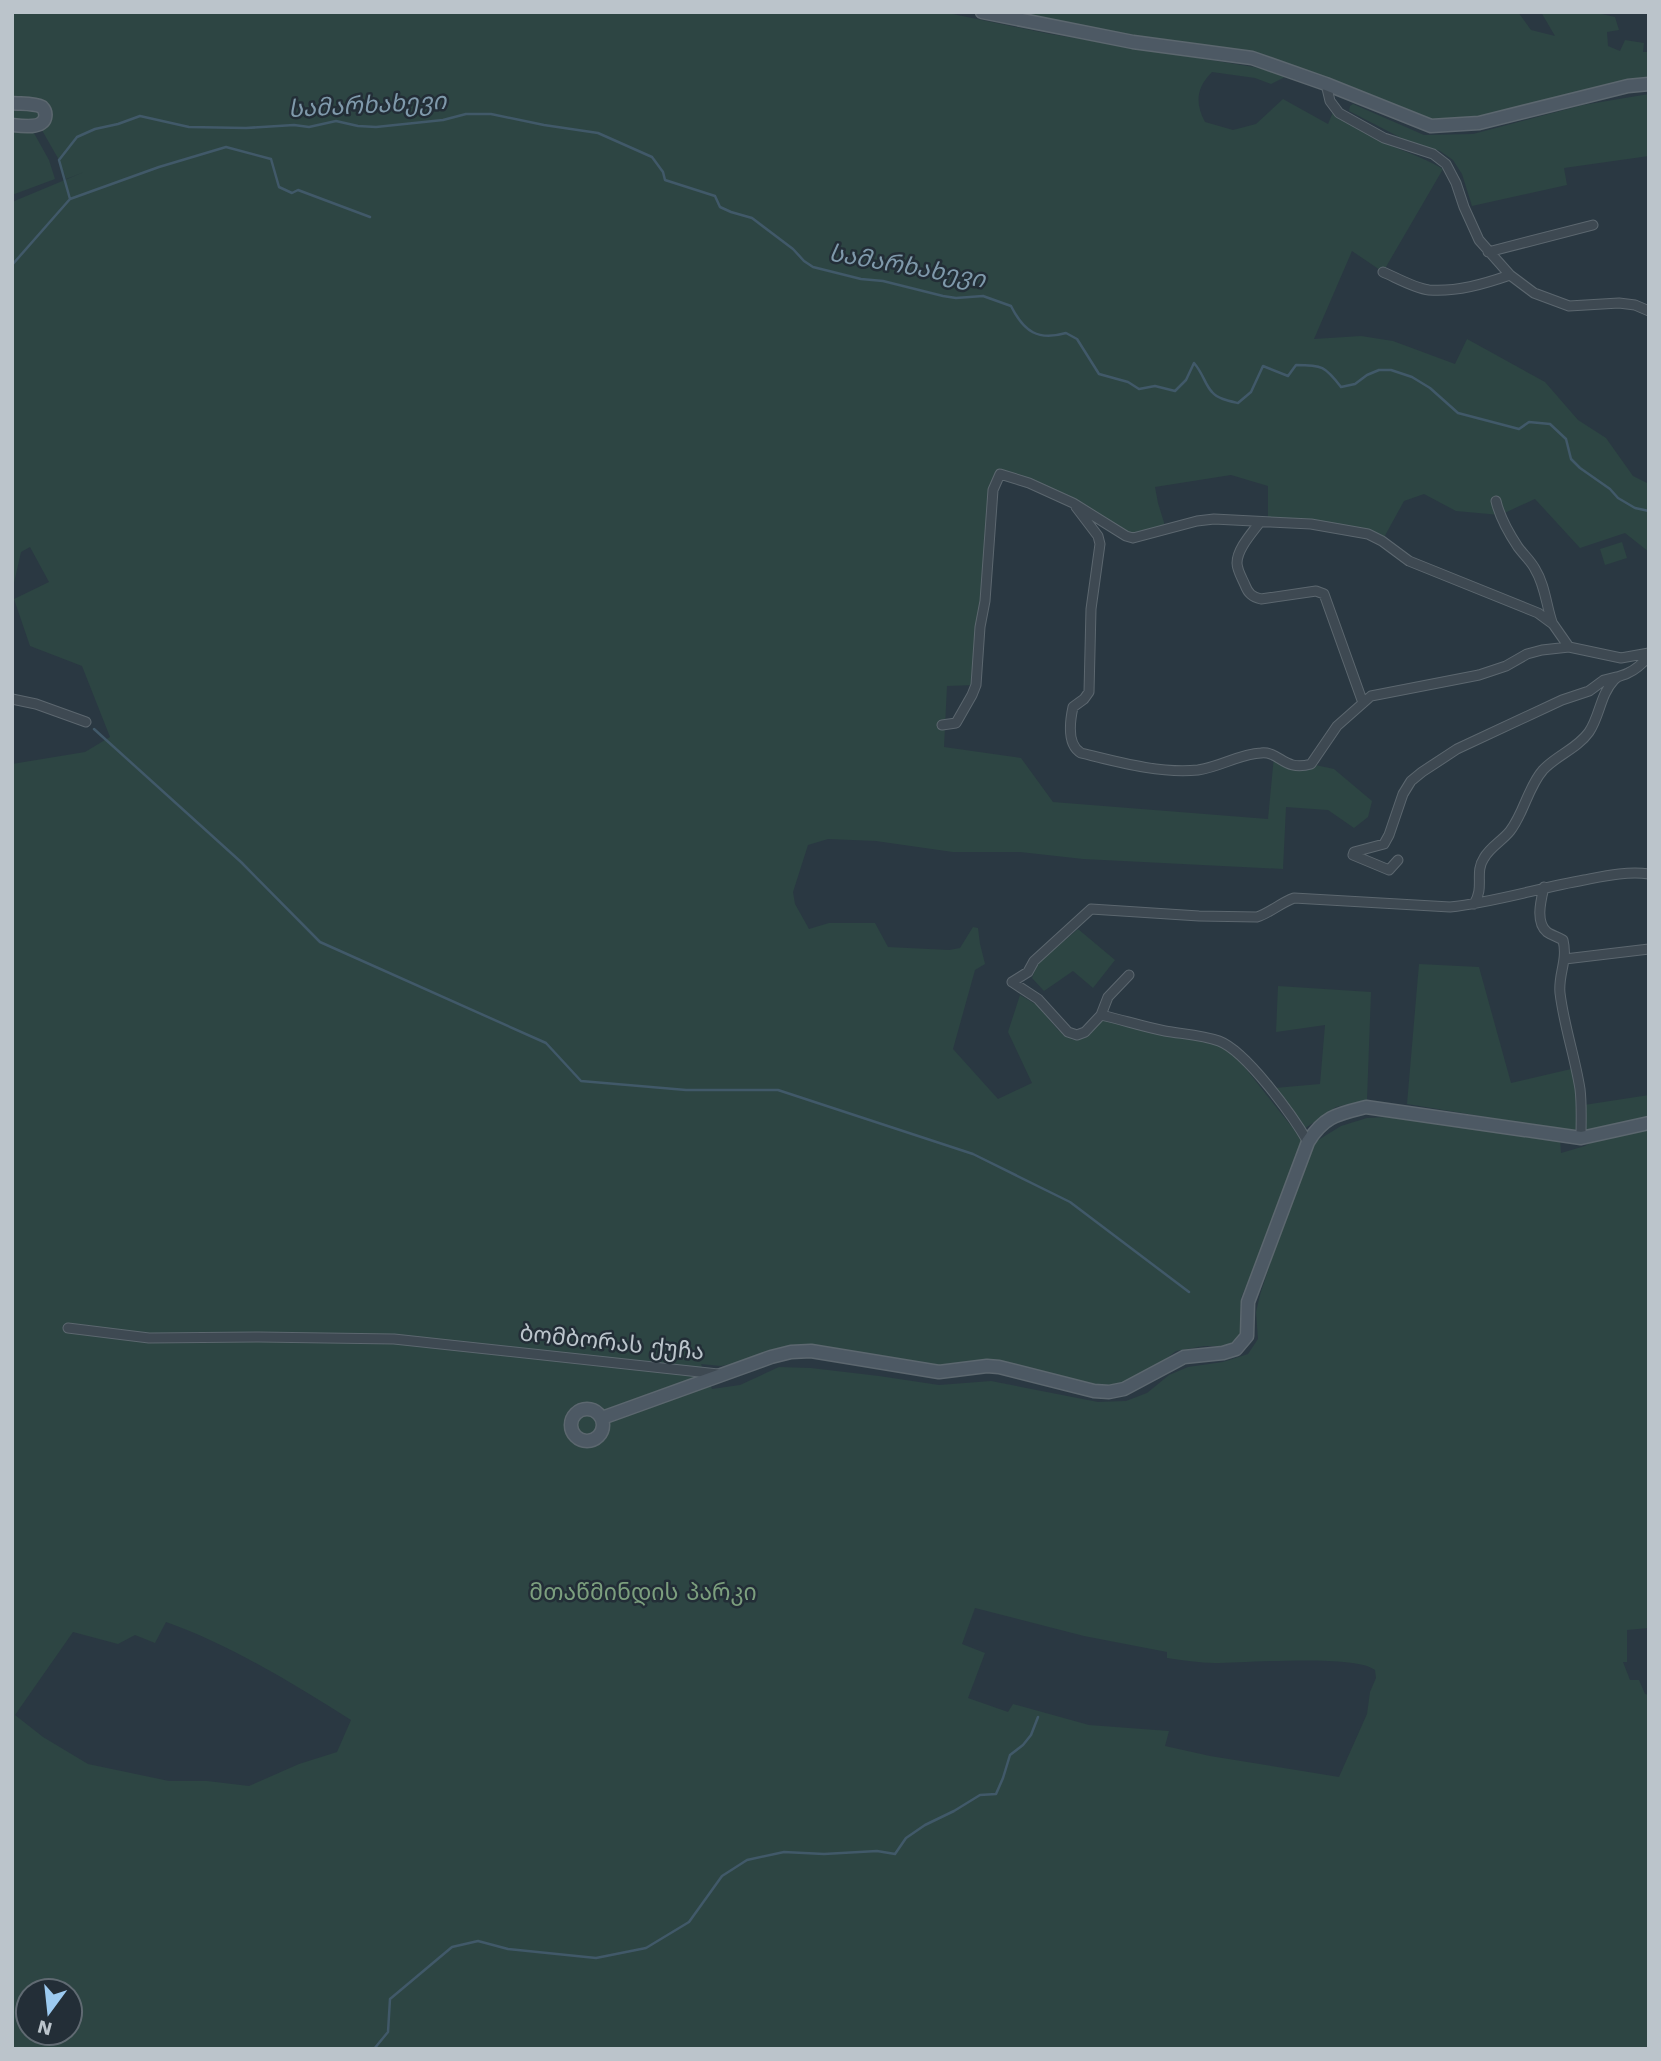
<svg xmlns="http://www.w3.org/2000/svg" width="1661" height="2061" font-family="'Work Sans','Noto Sans Georgian',sans-serif">
	<style>
		.green { fill: #2d4543; fill-rule: evenodd }
		.lines { fill: none; stroke-linecap: round; stroke-linejoin: round }
		.stream { stroke: #415969; stroke-width: 2.5 }
		.street-casing { stroke: #5c676f; stroke-width: 11 }
		.secondary-casing { stroke: #5c676f; stroke-width: 15 }
		.street { stroke: #3e4952; stroke-width: 9 }
		.secondary { stroke: #4d5964; stroke-width: 12 }
		.rail { stroke: #616e78; stroke-width: 2.5; stroke-dasharray: 7 7; stroke-linecap: butt }
		.labels { text-anchor: middle; stroke-width: 5; stroke-linejoin: round; paint-order: stroke }
		.street-label { font-size: 23px; fill: #bbc4cb; stroke: #232e37 }
		.park-label { font-size: 23px; fill: #7c9f7e; stroke: #232e37 }
		.water-label { font-size: 24px; font-style: italic; fill: #7f99ab; stroke: #232e37 }
	</style>
	<rect width="100%" height="100%" fill="#2a3842"/>
	<path class="green" d="M 12,12 L 943,12 L 1050,34 L 1254,67 L 1287,76 L 1271,84 L 1255,78 L 1212,72 C 1196,88 1195,103 1205,122 L 1233,130 L 1256,124 L 1283,99 L 1328,124 L 1333,112 C 1347,121 1361,132 1376,139 C 1398,150 1422,156 1443,169 L 1383,272 L 1352,251 L 1314,339 L 1361,336 L 1393,341 L 1455,364 L 1467,339 L 1545,382 L 1578,420 L 1606,438 L 1633,476 L 1649,484 L 1649,552 L 1625,533 L 1580,548 L 1535,499 L 1500,515 L 1456,511 L 1424,494 L 1404,501 L 1382,541 L 1368,534 L 1268,522 L 1268,486 L 1231,475 L 1155,487 L 1158,503 L 1166,529 L 1133,538 L 1073,503 L 1000,474 L 993,490 L 976,685 L 947,686 L 944,747 L 1021,758 L 1053,802 L 1268,819 L 1274,756 L 1334,769 L 1372,801 L 1368,817 L 1354,828 L 1328,810 L 1286,807 L 1283,869 L 1083,859 L 1020,852 L 953,852 L 876,841 L 828,839 L 808,845 L 793,892 L 795,904 L 809,929 L 829,923 L 875,923 L 888,947 L 949,950 L 960,948 L 973,927 L 978,928 L 980,944 L 985,964 L 975,970 L 953,1049 L 998,1099 L 1032,1083 L 1008,1032 L 1020,995 L 1037,1005 L 1058,1030 L 1073,1040 L 1086,1037 L 1102,1020 L 1221,1046 L 1235,1055 L 1303,1141 L 1286,1182 L 1270,1230 L 1241,1298 L 1240,1333 L 1235,1342 L 1224,1346 L 1204,1346 L 1176,1351 L 1153,1369 L 1119,1385 L 1100,1387 L 1014,1364 L 992,1361 L 941,1368 L 844,1351 L 742,1362 L 721,1366 L 701,1364 L 712,1389 L 740,1385 L 779,1367 L 811,1368 L 879,1376 L 939,1385 L 991,1381 L 1098,1402 L 1126,1401 L 1147,1393 L 1169,1375 L 1188,1367 L 1223,1362 L 1248,1354 L 1258,1339 L 1256,1312 L 1260,1295 L 1301,1168 L 1315,1142 L 1341,1126 L 1367,1118 L 1386,1117 L 1560,1139 L 1561,1153 L 1585,1146 L 1596,1139 L 1649,1128 L 1649,1628 L 1627,1630 L 1627,1662 L 1623,1662 L 1630,1680 L 1639,1680 L 1645,1694 L 1649,1695 L 1649,2049 L 12,2049 L 12,764 L 85,752 L 110,737 L 82,666 L 30,646 L 14,599 L 49,582 L 30,547 L 21,552 L 14,583 L 12,582 L 12,202 L 84,172 L 66,179 L 59,160 L 39,125 L 30,126 L 49,160 L 55,179 L 12,195 ZM 975,1608 L 1084,1636 L 1167,1652 L 1167,1658 C 1183,1660 1199,1663 1215,1663 C 1246,1663 1355,1654 1375,1670 L 1376,1678 L 1370,1692 L 1367,1714 L 1339,1777 L 1210,1756 L 1165,1746 L 1169,1731 L 1089,1725 L 1013,1704 L 1008,1712 L 968,1698 L 985,1653 L 962,1644 ZM 166,1622 C 231,1645 292,1683 351,1720 L 337,1752 L 299,1764 L 249,1786 L 207,1781 L 169,1781 L 88,1764 L 43,1737 L 15,1715 L 73,1632 L 118,1644 L 135,1635 L 155,1643 ZM 28,1991 L 70,1991 L 70,2033 L 28,2033 Z
		M 1008,12 L 1518,12 L 1531,30 L 1555,36 L 1541,12 L 1593,12 L 1615,17 L 1619,30 L 1607,32 L 1608,46 L 1620,51 L 1625,40 L 1644,43 L 1643,52 L 1649,52 L 1649,79 L 1480,120 L 1444,122 L 1425,119 L 1268,56 L 1193,47 Z
		M 1649,94 L 1649,156 L 1564,168 L 1567,185 L 1472,206 L 1462,174 L 1453,160 L 1440,151 L 1407,141 L 1349,111 L 1350,106 L 1353,104 L 1424,135 L 1473,134 L 1583,105 Z
		M 1622,542 L 1627,558 L 1605,565 L 1600,549 Z
		M 1078,929 L 1115,960 L 1093,988 L 1073,971 L 1044,991 L 1032,978 L 1038,963 Z
		M 1419,964 L 1479,967 L 1511,1083 L 1571,1069 L 1577,1093 L 1576,1129 L 1572,1131 L 1407,1104 Z
		M 1278,986 L 1371,992 L 1367,1100 L 1336,1107 L 1304,1129 L 1275,1088 L 1320,1084 L 1325,1025 L 1276,1032 Z
		M 1649,1095 L 1649,1117 L 1586,1133 L 1584,1105 Z"/>
	<g class="lines">
		<path class="stream" d="M 70,199 L 159,167 L 226,147 L 271,159 L 279,187 L 292,193 L 298,190 L 370,217
			M 12,265 L 70,199 L 59,160 L 77,137 L 95,129 L 118,124 L 140,116 L 189,127 L 246,128 L 294,125 L 309,127 L 336,121 L 358,126 L 376,127 L 443,120 L 466,114 L 491,114 L 544,125 L 598,133 L 652,157 L 663,172 L 665,180 L 715,196 L 720,207 L 731,212 L 752,218 L 793,249 L 804,261 L 813,267 L 861,279 L 883,281 L 943,296 L 956,298 L 983,296 L 1011,306 C 1024,332 1038,341 1066,333 L 1077,339 L 1099,374 L 1128,382 L 1139,389 L 1155,386 L 1175,391 L 1186,380 L 1194,363 C 1203,373 1205,385 1212,392 C 1218,399 1229,401 1238,403 L 1251,392 L 1263,366 L 1288,376 L 1296,365 C 1322,365 1325,366 1341,387 L 1355,384 L 1367,375 L 1379,370 L 1391,370 L 1412,377 L 1430,388 L 1458,413 L 1519,429 L 1529,422 L 1550,424 L 1566,439 L 1571,459 L 1580,468 L 1610,489 L 1618,498 L 1635,508 L 1649,511
			M 94,729 L 241,862 L 320,942 L 546,1043 L 581,1081 L 686,1090 L 778,1090 L 973,1154 L 1070,1202 L 1189,1292
			M 374,2049 L 388,2032 L 390,1999 L 452,1947 L 478,1941 L 508,1949 L 596,1958 L 646,1948 L 689,1922 L 722,1876 L 747,1860 L 784,1852 L 824,1854 L 877,1851 L 895,1854 L 906,1838 L 925,1825 L 954,1811 L 980,1795 L 996,1794 L 1003,1778 L 1010,1755 L 1023,1745 L 1031,1735 L 1038,1717"/>
		<g class="street-casing">
			<path id="street" d="M 1326,84 L 1330,101 L 1339,113 L 1384,138 L 1433,154 L 1446,164 L 1456,183 L 1464,207 L 1479,240 L 1510,275 L 1534,293 L 1569,306 L 1619,303 L 1635,305 L 1649,311
				M 1488,252 L 1593,225
				M 1383,272 C 1397,278 1414,288 1429,290 C 1457,292 1484,284 1510,275
				M 1496,501 C 1500,518 1508,532 1518,547 C 1523,554 1531,561 1535,569 C 1545,585 1546,604 1552,622
				M 1076,507 L 1098,536 L 1100,544 L 1091,609 L 1089,692 L 1084,699 L 1073,707 C 1070,721 1067,745 1081,753 C 1118,762 1161,774 1198,770 C 1220,767 1239,754 1261,753 C 1280,751 1284,772 1311,764 L 1337,726 L 1371,696 L 1479,675 L 1506,666 L 1527,654 L 1542,650 L 1569,647
				M 1260,522 C 1252,533 1237,549 1237,563 C 1237,570 1242,578 1245,585 C 1248,593 1252,597 1261,599 L 1316,591 L 1324,594 L 1363,703
				M 12,699 L 36,704 L 86,722
				M 942,725 L 956,723 L 972,695 L 976,685 L 980,627 L 985,601 L 993,490 L 1000,474 L 1029,483 L 1073,503 L 1126,536 L 1133,538 L 1197,521 L 1214,519 L 1311,524 L 1368,534 L 1382,541 L 1409,561 L 1538,613 L 1553,624 L 1569,647 L 1621,658 L 1649,653
				M 1398,860 L 1389,870 L 1353,855 L 1354,852 L 1384,844 L 1389,835 L 1403,794 L 1411,781 L 1422,772 L 1457,749 L 1562,700 L 1589,691 L 1604,680 L 1616,677
				M 1544,887 C 1541,900 1535,922 1547,932 C 1551,935 1558,937 1563,940 C 1568,961 1558,974 1560,993 C 1564,1026 1575,1057 1580,1089 C 1582,1105 1581,1122 1581,1138
				M 1474,904 C 1485,887 1474,873 1484,858 C 1490,847 1502,841 1510,831 C 1524,813 1528,787 1543,770 C 1557,755 1577,749 1589,732 C 1600,716 1600,695 1614,680 C 1618,675 1623,676 1628,673 C 1637,669 1643,663 1649,656
				M 1565,959 L 1649,949
				M 1012,982 L 1028,972 L 1034,961 L 1091,909 L 1199,916 L 1257,917 C 1270,913 1280,903 1294,898 L 1450,907 C 1495,902 1539,888 1584,880 C 1605,876 1627,871 1649,874
				M 1012,982 L 1038,999 L 1068,1032 L 1077,1035 L 1085,1032 L 1101,1015 L 1108,997 L 1129,975
				M 1101,1015 C 1123,1020 1144,1027 1165,1031 C 1182,1034 1202,1035 1219,1041 C 1246,1051 1293,1116 1308,1142
				M 68,1328 L 149,1338 L 259,1337 L 394,1339 L 718,1374"/>
		</g>
		<g class="secondary-casing">
			<path id="secondary" d="M 982,12 L 1133,42 L 1252,58 L 1326,84 L 1431,126 L 1479,123 L 1628,86 L 1649,84
				M 12,103 C 20,104 35,103 42,107 C 45,110 46,114 45,118 C 42,129 21,126 12,125
				M571 1425a16 16 0 1 1 32 0a16 16 0 1 1-32 0Z
				M 602,1418 L 771,1357 L 791,1352 L 811,1351 L 939,1372 L 987,1366 L 999,1367 L 1094,1391 L 1109,1392 L 1124,1389 L 1184,1357 L 1223,1353 L 1236,1349 L 1247,1336 L 1248,1302 L 1308,1142 C 1324,1116 1338,1114 1366,1107 L 1581,1138 L 1649,1123"/>
		</g>
		<use href="#street" class="street"/>
		<use href="#secondary" class="secondary"/>
		<path class="rail" d="M 12,1515 L 13,1515"/>
	</g>
	<g class="labels">
		<g class="street-label">
			<text transform="translate(612 1342) rotate(6)" y="8">ბომბორას ქუჩა</text>
		</g>
		<g class="park-label">
			<text x="643" y="1600">მთაწმინდის პარკი</text>
		</g>
		<g class="water-label">
			<text transform="translate(367 105) rotate(-3)" y="8">სამარხახევი</text>
			<text transform="translate(907 266) rotate(10)" y="8">სამარხახევი</text>
		</g>
	</g>
	<rect width="1661" height="2061" fill="none" stroke="#bbc4cb" stroke-width="28"/>
	<g transform="translate(49 2012) rotate(195)"><circle r="33" fill="#232e37" stroke="#606a72" stroke-width="2"/>
	<path d="M0-5L12 26L0 18L-12 26Z" fill="#9ccaf0"/>
	<text y="-10" font-size="19" font-weight="bold" text-anchor="middle" fill="#bbc4cb">N</text>
	</g>
</svg>
